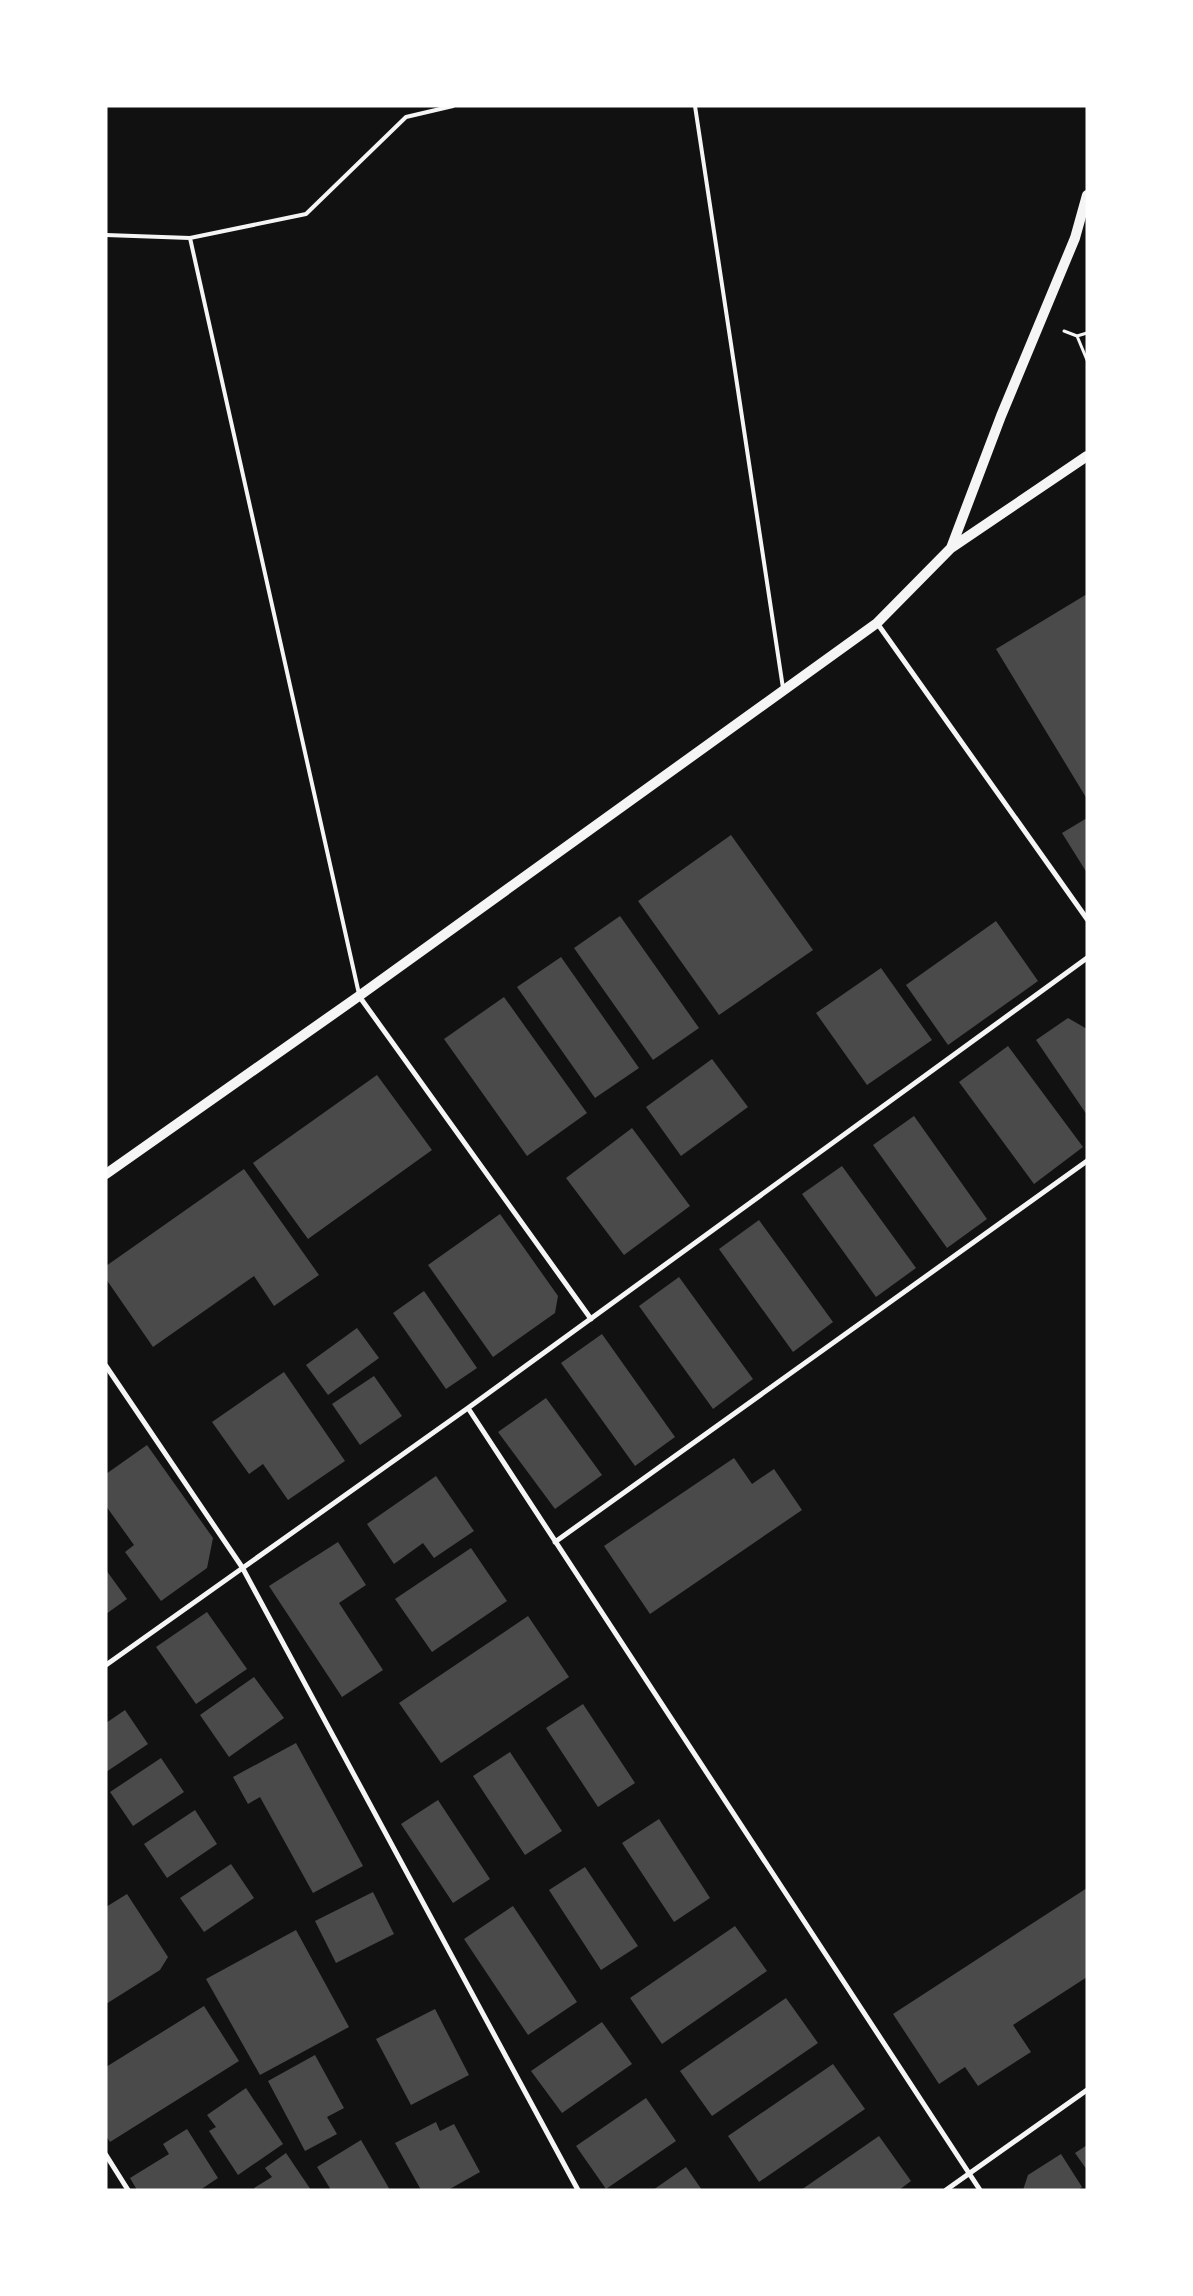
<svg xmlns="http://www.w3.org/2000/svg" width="1193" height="2296" font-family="Ubuntu,sans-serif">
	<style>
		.building { fill: #4a4a4a }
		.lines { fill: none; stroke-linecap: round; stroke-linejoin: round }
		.path { stroke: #f5f5f5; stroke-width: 3 }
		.service { stroke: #f5f5f5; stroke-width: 4 }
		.minor { stroke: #f5f5f5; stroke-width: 5 }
		.secondary { stroke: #f5f5f5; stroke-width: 10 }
	</style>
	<rect width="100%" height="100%" fill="#111"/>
	<path class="building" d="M 1087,594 L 1087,799 L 996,649 Z
		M 1087,818 L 1087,873 L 1062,833 Z
		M 731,835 L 813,950 L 719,1015 L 638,901 Z
		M 620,916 L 699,1028 L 653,1060 L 574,948 Z
		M 996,921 L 1038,981 L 948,1045 L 906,985 Z
		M 561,957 L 639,1068 L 595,1098 L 517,987 Z
		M 881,968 L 932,1040 L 867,1085 L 816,1013 Z
		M 504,997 L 587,1113 L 527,1156 L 444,1039 Z
		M 1068,1018 L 1087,1029 L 1087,1115 L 1036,1040 Z
		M 1008,1046 L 1083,1147 L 1034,1184 L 959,1082 Z
		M 712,1059 L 748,1107 L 681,1156 L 646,1107 Z
		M 377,1075 L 432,1150 L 308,1239 L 253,1163 Z
		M 914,1116 L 987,1219 L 947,1248 L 873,1145 Z
		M 632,1128 L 690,1206 L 624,1255 L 566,1178 Z
		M 842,1166 L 916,1268 L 876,1297 L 802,1194 Z
		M 244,1169 L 319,1275 L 274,1306 L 254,1276 L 153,1347 L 106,1279 L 106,1266 Z
		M 500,1214 L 558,1296 L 555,1313 L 493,1357 L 428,1265 Z
		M 759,1220 L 833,1322 L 793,1352 L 719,1249 Z
		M 679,1277 L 753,1379 L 713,1409 L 639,1306 Z
		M 424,1291 L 477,1368 L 446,1389 L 393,1313 Z
		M 357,1328 L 379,1358 L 328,1395 L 306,1365 Z
		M 602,1334 L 675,1437 L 635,1466 L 561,1363 Z
		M 284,1372 L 345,1461 L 288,1500 L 263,1464 L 249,1474 L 212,1422 Z
		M 374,1376 L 402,1416 L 360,1445 L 332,1404 Z
		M 546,1398 L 602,1475 L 555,1509 L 498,1432 Z
		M 147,1445 L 213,1538 L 207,1568 L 161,1601 L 125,1552 L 134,1545 L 106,1506 L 106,1474 Z
		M 734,1458 L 752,1484 L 774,1469 L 802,1510 L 650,1614 L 604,1546 Z
		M 436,1476 L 474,1531 L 434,1558 L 423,1543 L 394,1564 L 367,1524 Z
		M 338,1542 L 366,1585 L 339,1603 L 383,1670 L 342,1697 L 269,1586 Z
		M 471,1548 L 507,1601 L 432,1652 L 395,1599 Z
		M 106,1570 L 127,1599 L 106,1614 Z
		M 207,1612 L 247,1669 L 196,1704 L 156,1647 Z
		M 528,1616 L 569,1677 L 441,1763 L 399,1703 Z
		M 254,1677 L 284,1718 L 229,1757 L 200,1715 Z
		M 583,1704 L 635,1783 L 598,1807 L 546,1728 Z
		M 125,1710 L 148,1744 L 106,1772 L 106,1723 Z
		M 296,1743 L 363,1866 L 313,1893 L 260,1797 L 248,1804 L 233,1777 Z
		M 510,1752 L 562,1831 L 525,1855 L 473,1776 Z
		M 161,1758 L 184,1792 L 133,1826 L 110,1792 Z
		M 438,1800 L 490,1879 L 453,1903 L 401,1824 Z
		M 195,1810 L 217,1844 L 167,1878 L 144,1844 Z
		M 659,1819 L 710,1898 L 674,1922 L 622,1843 Z
		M 231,1864 L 254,1898 L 204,1932 L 180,1898 Z
		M 585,1867 L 638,1946 L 601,1970 L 549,1890 Z
		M 1087,1888 L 1087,1977 L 1013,2025 L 1031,2052 L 978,2086 L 965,2067 L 939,2084 L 893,2014 Z
		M 373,1892 L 394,1934 L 336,1963 L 315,1921 Z
		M 127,1894 L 168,1957 L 160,1970 L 106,2004 L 106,1907 Z
		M 513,1906 L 577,2002 L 528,2035 L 464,1939 Z
		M 735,1926 L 767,1971 L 662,2044 L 630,1998 Z
		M 296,1930 L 349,2027 L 260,2075 L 206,1979 Z
		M 786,1998 L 818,2043 L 712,2116 L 680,2071 Z
		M 204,2006 L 239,2061 L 110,2142 L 106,2136 L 106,2067 Z
		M 435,2009 L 469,2075 L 411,2105 L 376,2039 Z
		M 602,2022 L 632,2064 L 562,2113 L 531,2071 Z
		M 315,2055 L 344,2108 L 327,2117 L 337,2134 L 305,2151 L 268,2081 Z
		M 833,2064 L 865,2109 L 759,2182 L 728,2136 Z
		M 246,2088 L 283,2144 L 238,2175 L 209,2131 L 216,2127 L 207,2115 Z
		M 646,2098 L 676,2141 L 606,2189 L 576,2146 Z
		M 436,2122 L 440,2131 L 454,2124 L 480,2172 L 448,2190 L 421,2190 L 395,2143 Z
		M 187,2129 L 218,2178 L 200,2190 L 137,2190 L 130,2178 L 169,2154 L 163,2144 Z
		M 879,2136 L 911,2181 L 899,2190 L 801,2190 Z
		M 361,2140 L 390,2190 L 331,2190 L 317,2167 Z
		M 1087,2145 L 1087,2170 L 1075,2153 Z
		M 286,2153 L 311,2190 L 255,2190 L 254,2188 L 272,2177 L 265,2168 Z
		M 1061,2154 L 1082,2187 L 1078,2190 L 1023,2190 L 1028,2175 Z
		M 686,2167 L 702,2190 L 653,2190 Z"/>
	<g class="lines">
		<path class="path" d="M 1064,331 L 1077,336 L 1087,333
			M 1077,336 L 1087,360"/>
		<path class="service" d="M 695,106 L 783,688
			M 106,235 L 190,238 L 306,214 L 406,117 L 453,106
			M 190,238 L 359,994"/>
		<path class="minor" d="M 877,623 L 1087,919
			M 359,996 L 591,1319
			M 106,1366 L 242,1567 L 578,2190
			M 468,1408 L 980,2190
			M 555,1542 L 1087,1161
			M 106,1665 L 468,1408 L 1087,958
			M 106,2155 L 128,2190
			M 946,2190 L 1087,2090"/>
		<path class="secondary" d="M 951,548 L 1001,416 L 1075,238 L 1087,195
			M 106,1174 L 359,996 L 877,623 L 951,548 L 1087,456"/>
	</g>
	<rect width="1193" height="2296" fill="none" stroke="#ffffff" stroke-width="215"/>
</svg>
